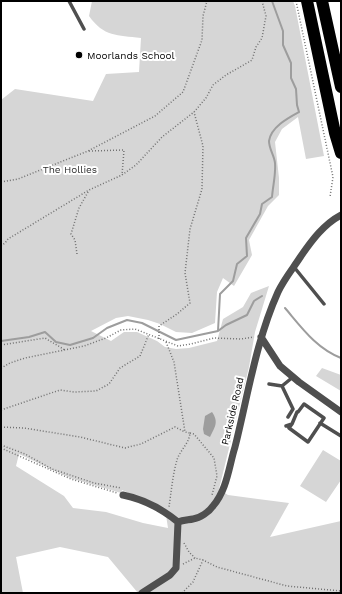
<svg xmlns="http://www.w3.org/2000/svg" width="342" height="594" font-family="'Work Sans',sans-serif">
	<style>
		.green { fill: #d6d6d6; fill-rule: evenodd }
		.water { fill: #9d9d9d }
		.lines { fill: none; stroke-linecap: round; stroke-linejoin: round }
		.stream { stroke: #9d9d9d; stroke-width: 2 }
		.path { stroke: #717171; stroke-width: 1.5; stroke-dasharray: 1 2; stroke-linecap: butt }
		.lane { stroke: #4f4f4f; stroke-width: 3.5 }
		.street { stroke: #4f4f4f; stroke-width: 7 }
		.highway { stroke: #000; stroke-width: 12 }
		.poi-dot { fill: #000; stroke: #fff; stroke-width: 1.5 }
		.labels { text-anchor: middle; stroke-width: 4; stroke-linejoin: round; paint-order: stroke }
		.poi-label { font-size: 10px; fill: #000; stroke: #fff; text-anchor: start }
		.park-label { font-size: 10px; fill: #2d2d2d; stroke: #fff }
		.street-label { font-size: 10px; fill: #000; stroke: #fff }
	</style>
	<rect width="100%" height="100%" fill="#fff"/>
	<path class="green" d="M 92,1 L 293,1 L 295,6 L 324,156 L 306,159 L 298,117 L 282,129 L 275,142 L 279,178 L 279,195 L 268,206 L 249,240 L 252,255 L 234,286 L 223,278 L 217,292 L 215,323 L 192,333 L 176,332 L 160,324 L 148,320 L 128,316 L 116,318 L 91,331 L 111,341 L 124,332 L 137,332 L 157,341 L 165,347 L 176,349 L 189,348 L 217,341 L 223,319 L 243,307 L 251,293 L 269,286 L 255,332 L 249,367 L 219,489 L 228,495 L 289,503 L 270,537 L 341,521 L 341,593 L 138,593 L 108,557 L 60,547 L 16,557 L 23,593 L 1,593 L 1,100 L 15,89 L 93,101 L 106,74 L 139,72 L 141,38 C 117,35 104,37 89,16 ZM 19,454 L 70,478 L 121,493 L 122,490 L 165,509 L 168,528 L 143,523 L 106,512 L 73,508 L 64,496 L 16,466 Z
		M 322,368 L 341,375 L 341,391 L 316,376 Z
		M 323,450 L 341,461 L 341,480 L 326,502 L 300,486 Z"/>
	<path class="water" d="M 212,412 C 219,422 215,427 210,437 L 204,434 L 203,429 L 205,416 Z"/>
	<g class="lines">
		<path class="stream" d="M 285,308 C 302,328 316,348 341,358
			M 218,331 L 220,294 L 233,281 L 237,264 L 247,256 L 246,238 L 260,214 L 262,204 L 272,197 C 273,185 276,174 275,163 C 274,155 269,149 269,141 C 271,127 288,118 299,112 L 297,105 L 296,89 L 291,78 L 291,63 L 283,45 L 283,31 L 272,1
			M 1,341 L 29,337 L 45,332 L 56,342 L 70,345 L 93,338 L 107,328 L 127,320 L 142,323 L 176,340 L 218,331 L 226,325 L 247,315 L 254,301 L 262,296"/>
		<path class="path" d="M 296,1 L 333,177 L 330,197
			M 89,151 L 124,150 L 122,175
			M 1,182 L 18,179 L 88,151 L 155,116 L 183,92 L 202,40 L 203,16 L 207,1
			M 1,246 L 5,243 L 8,239 L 89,190 L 122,175 L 136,165 L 162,137 L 194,112 L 206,98 L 213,85 L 226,75 L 252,60 L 256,47 L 262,38 L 266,16 L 262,1
			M 77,254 L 75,240 L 71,234 L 79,208 L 88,192
			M 159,339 L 159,326 L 177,314 L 190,303 L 185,273 L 190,229 L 202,189 L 203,146 L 194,112
			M 166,342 L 174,362 L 185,432 L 190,433 C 189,444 180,450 177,460 C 173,473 171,493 169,507
			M 1,345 L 45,338 L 65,350
			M 1,368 L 10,363 L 25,358 L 84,346 L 106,338 L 121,330 L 135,329 L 178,346 L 191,344 L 214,338 L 241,339 L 254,337
			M 1,410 L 60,390 L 74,392 L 96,391 L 109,384 L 120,368 L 140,356 L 149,334
			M 1,427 L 24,428 L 80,437 L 125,448 L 141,444 L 175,427 L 185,432
			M 190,433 L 194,434 L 214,458 L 217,476 L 212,495
			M 1,445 L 25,454 L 52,469 L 94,483 L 121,488
			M 1,448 L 71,479 L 117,493
			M 184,543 L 189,552 L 195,558
			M 183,564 L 195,558 L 203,560 L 217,567 L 287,586 L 341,591
			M 182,593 L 193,582 L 203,560"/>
		<path class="lane" d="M 69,1 L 84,29
			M 294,267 L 324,304
			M 269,384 L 282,386
			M 288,417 L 293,409 L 282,386 L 293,377
			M 320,423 L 341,436
			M 292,424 L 289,428 L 308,442 L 324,418 L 304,404 L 298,412
			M 286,426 L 292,424 L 297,412"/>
		<path class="street" d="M 261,337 L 280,366 L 299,382 L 341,412
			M 123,495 C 143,499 162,509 178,522
			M 178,522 C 183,520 188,520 193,519 C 200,518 209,512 213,506 C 227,490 229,466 235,447 C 248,395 256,341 278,292 C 284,279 294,267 301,256 C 312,240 324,224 341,215
			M 142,593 L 170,575 L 176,568 L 178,522"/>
		<path class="highway" d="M 307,1 L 335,133 L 341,153
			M 322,1 L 341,87"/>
	</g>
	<circle class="poi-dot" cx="79" cy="55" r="4"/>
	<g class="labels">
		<g class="poi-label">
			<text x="87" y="59">Moorlands School</text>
		</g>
		<g class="park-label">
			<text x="70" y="173">The Hollies</text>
		</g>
		<g class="street-label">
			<text transform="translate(232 411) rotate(-77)" y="4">Parkside Road</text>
		</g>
	</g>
	<rect width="342" height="594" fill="none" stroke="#000000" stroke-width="4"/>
</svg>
